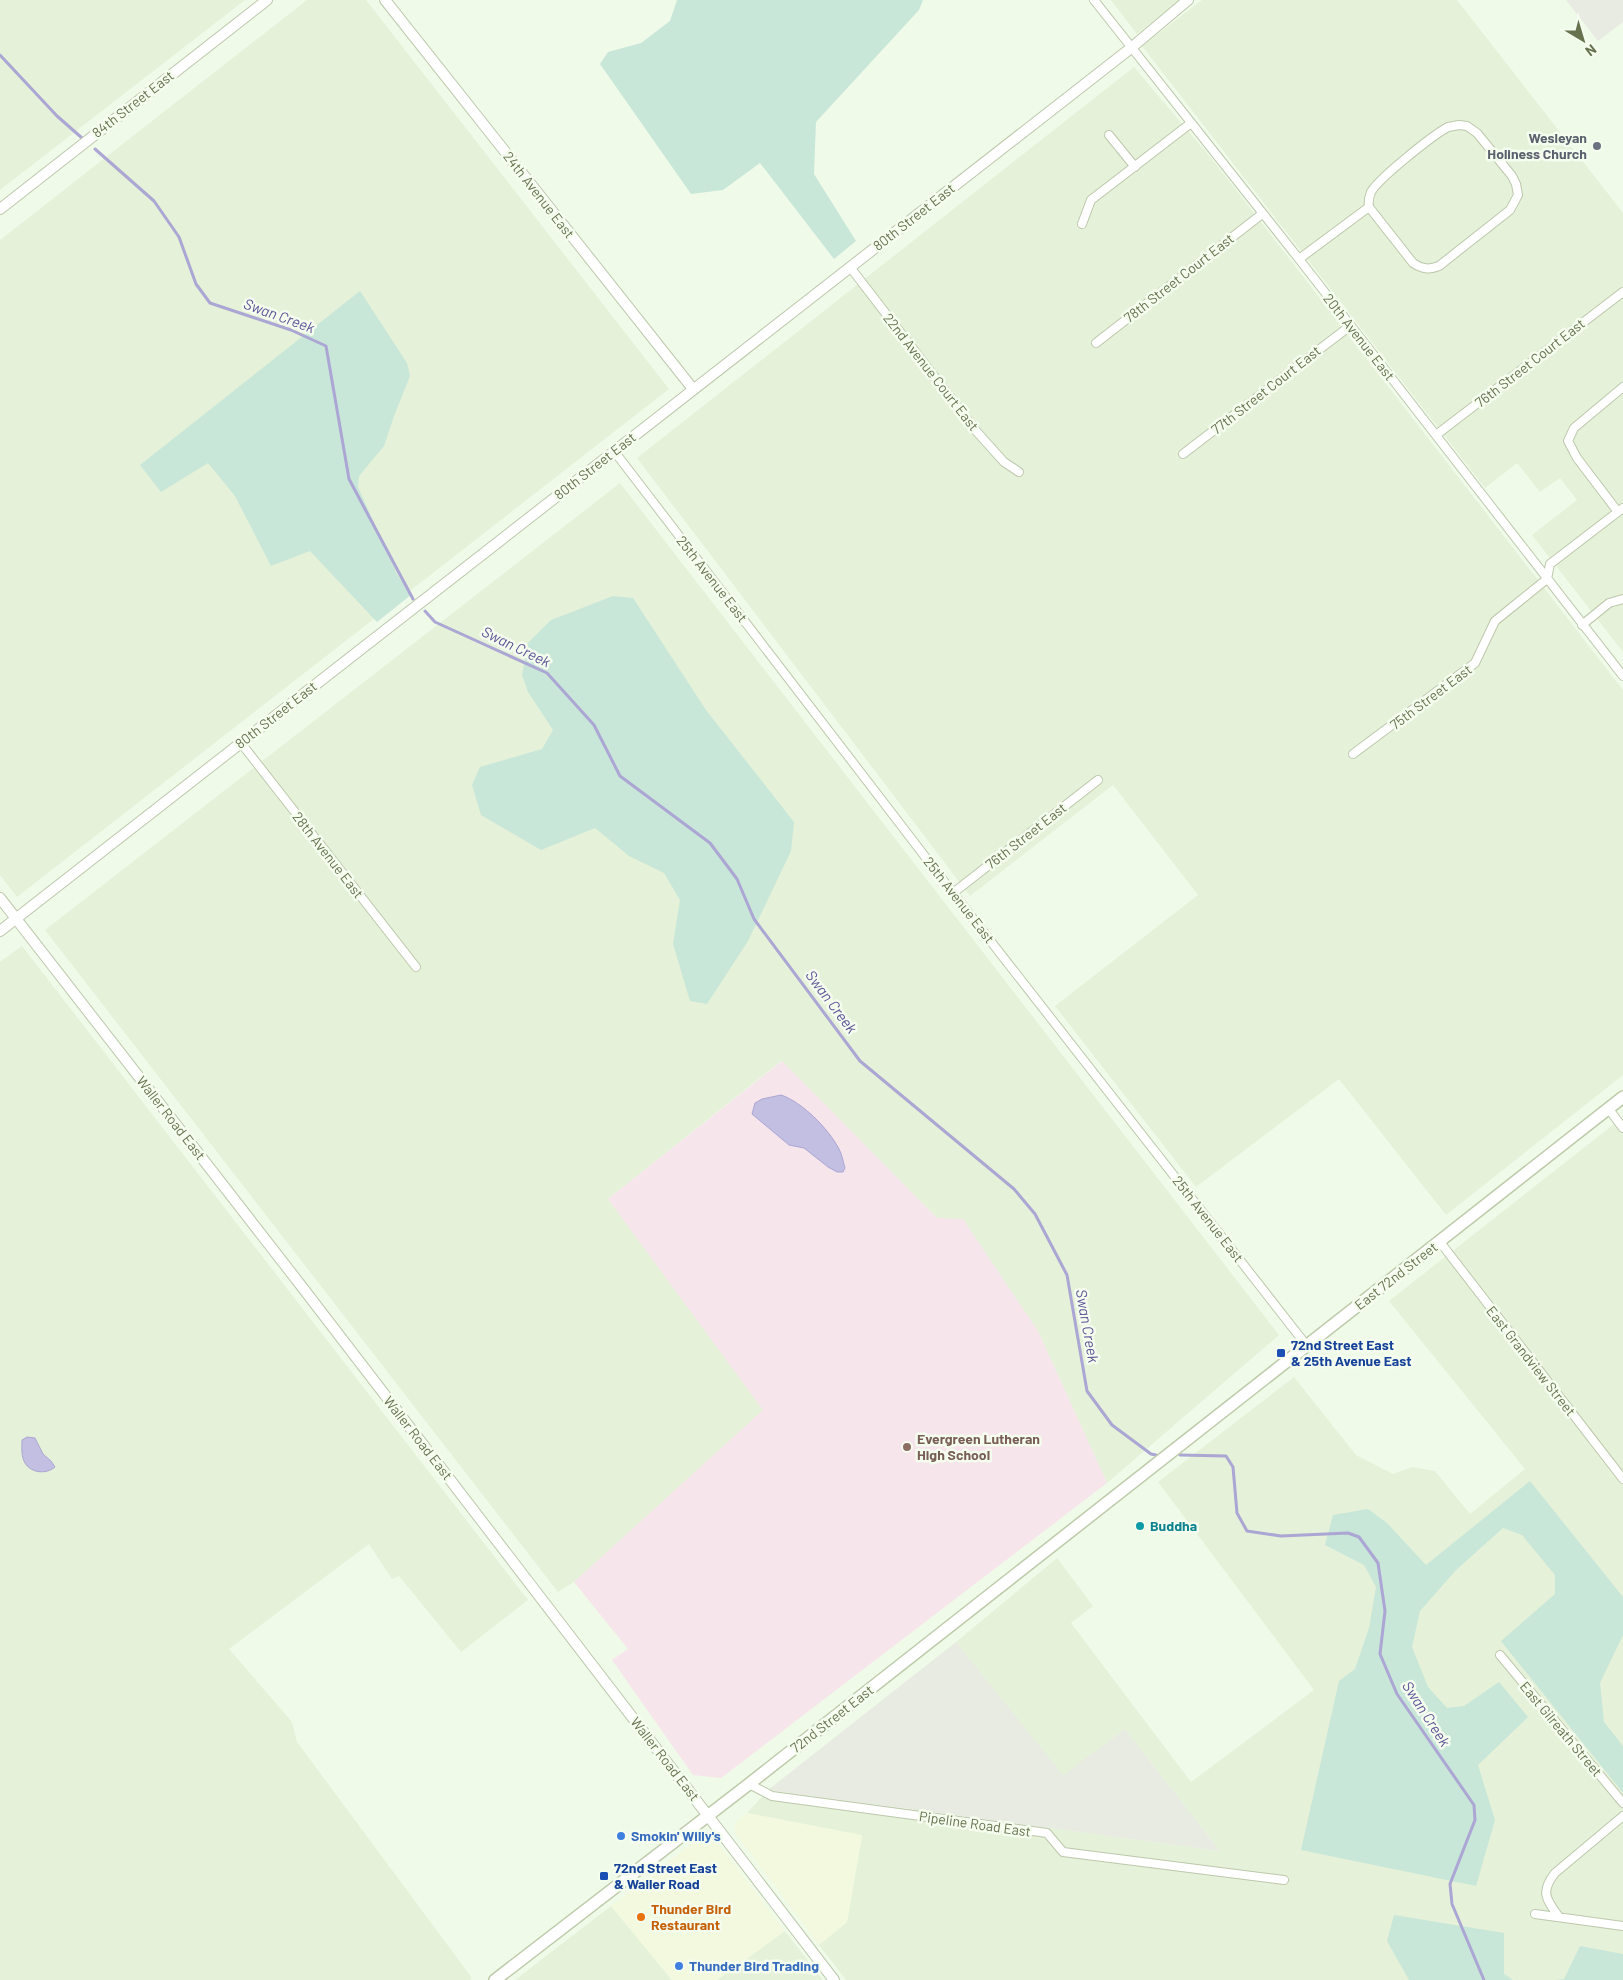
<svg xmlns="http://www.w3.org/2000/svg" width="1623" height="1980" font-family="Barlow,sans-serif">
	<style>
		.residential { fill: #e5f1d8 }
		.commercial { fill: #f2f9de }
		.industrial { fill: #e7ebe1 }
		.education { fill: #f7e5ec }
		.green { fill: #c8e7d9 }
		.water { fill: #c2bfe2; stroke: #aba6d3 }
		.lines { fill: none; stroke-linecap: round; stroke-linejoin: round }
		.stream { stroke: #aba6d3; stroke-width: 3 }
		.minor-casing { stroke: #bdc8ad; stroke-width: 10 }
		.tertiary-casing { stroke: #bdc8ad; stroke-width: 12 }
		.secondary-casing { stroke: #becbab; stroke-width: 14 }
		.minor { stroke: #fff; stroke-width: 8 }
		.tertiary { stroke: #fff; stroke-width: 10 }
		.secondary { stroke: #fff; stroke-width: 11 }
		.worship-dot { fill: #6b7280; stroke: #f5fdef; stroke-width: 2 }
		.transit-dot { fill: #1a4fb4; stroke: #f5fdef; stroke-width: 2 }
		.education-dot { fill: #8d6e63; stroke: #f5fdef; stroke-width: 2 }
		.culture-dot { fill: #0f9aa8; stroke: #f5fdef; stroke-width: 2 }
		.shop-dot { fill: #3f7fe0; stroke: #f5fdef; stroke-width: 2 }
		.food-dot { fill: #e8710a; stroke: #f5fdef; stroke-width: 2 }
		.labels { text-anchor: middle; stroke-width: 5; stroke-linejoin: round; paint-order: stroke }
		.street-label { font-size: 14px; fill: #67724f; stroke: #f5fdef }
		.worship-label { font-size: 14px; font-weight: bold; fill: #5b616d; stroke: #f5fdef; text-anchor: end }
		.transit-label { font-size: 14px; font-weight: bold; fill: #164399; stroke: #f5fdef; text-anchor: start }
		.education-label { font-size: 14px; font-weight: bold; fill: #785e54; stroke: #f5fdef; text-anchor: start }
		.culture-label { font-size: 14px; font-weight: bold; fill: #0d838f; stroke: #f5fdef; text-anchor: start }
		.shop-label { font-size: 14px; font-weight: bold; fill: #366cbe; stroke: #f5fdef; text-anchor: start }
		.food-label { font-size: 14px; font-weight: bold; fill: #c56008; stroke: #f5fdef; text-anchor: start }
		.water-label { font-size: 15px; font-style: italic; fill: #5d5597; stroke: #f5fdef }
	</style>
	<rect width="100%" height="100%" fill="#f0fae9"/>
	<path class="residential" d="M 0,0 L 245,0 L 0,190 Z
		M 307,0 L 366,0 L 669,389 L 17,897 L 0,875 L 0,240 Z
		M 1111,0 L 1180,0 L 1137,34 Z
		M 1202,0 L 1457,0 L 1623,213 L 1623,652 L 1532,535 L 1577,500 L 1560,478 L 1540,492 L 1517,463 L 1485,488 L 1142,46 Z
		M 1134,67 L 1216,164 L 1623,690 L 1623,1075 L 1446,1215 L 1339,1079 L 1196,1187 L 1055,1006 L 1198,895 L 1113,785 L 970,896 L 637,458 Z
		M 620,483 L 1279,1335 L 1107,1483 L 1038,1331 L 937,1218 L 781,1061 L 608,1199 L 764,1410 L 574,1582 L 558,1592 L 45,930 Z
		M 22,946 L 528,1600 L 461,1652 L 399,1576 L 392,1579 L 369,1544 L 229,1649 L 292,1722 L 297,1742 L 472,1978 L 470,1980 L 0,1980 L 0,962 Z
		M 1623,1117 L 1623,1980 L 846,1980 L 819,1945 L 847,1922 L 862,1836 L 747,1813 L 768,1790 L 1220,1851 L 1125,1729 L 1063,1776 L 956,1642 L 1057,1558 L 1093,1606 L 1071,1623 L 1191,1782 L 1314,1690 L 1158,1482 L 1294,1377 L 1356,1455 L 1393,1474 L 1412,1467 L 1435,1471 L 1470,1514 L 1525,1469 L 1389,1301 Z
		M 611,1906 L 672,1980 L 515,1980 Z
		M 785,1931 L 823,1980 L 717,1980 Z"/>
	<path class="commercial" d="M 747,1813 L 862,1835 L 847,1922 L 819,1945 L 735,1833 L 735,1823 Z
		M 703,1835 L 713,1837 L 785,1931 L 717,1980 L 672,1980 L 611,1906 Z"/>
	<path class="industrial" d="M 1566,0 L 1623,0 L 1623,22 L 1598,41 Z
		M 956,1642 L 1063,1775 L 1125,1729 L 1220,1851 L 768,1790 Z"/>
	<path class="education" d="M 782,1061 L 937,1218 L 963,1219 L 1038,1331 L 1107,1483 L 721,1778 L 693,1775 L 612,1660 L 628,1649 L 574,1582 L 763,1410 L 608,1199 Z"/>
	<path class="green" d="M 677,0 L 923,0 L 919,10 L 816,122 L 814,174 L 856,241 L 834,259 L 760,163 L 723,190 L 691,194 L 600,64 L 608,52 L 641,43 L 670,21 Z
		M 360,291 L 407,363 L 410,376 L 394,416 L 384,446 L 359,476 L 358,487 L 397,574 L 411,595 L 377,622 L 310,551 L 271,566 L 235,496 L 208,463 L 161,492 L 140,465 Z
		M 613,596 L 633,598 L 706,710 L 794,822 L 791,851 L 748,941 L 707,1004 L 690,1001 L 673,944 L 680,900 L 664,873 L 629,856 L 595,828 L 541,850 L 481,815 L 472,785 L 480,767 L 542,749 L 553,730 L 528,692 L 522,675 L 528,643 L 551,620 Z
		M 1530,1481 L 1623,1597 L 1623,1635 L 1600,1683 L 1604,1722 L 1623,1746 L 1623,1793 L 1501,1641 L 1555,1594 L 1555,1575 L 1522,1535 L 1503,1528 L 1456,1570 L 1420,1611 L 1412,1647 L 1428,1687 L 1447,1708 L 1464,1706 L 1499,1682 L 1528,1717 L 1478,1765 L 1495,1820 L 1476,1886 L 1301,1850 L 1339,1681 L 1355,1669 L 1369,1628 L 1376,1587 L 1364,1565 L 1325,1545 L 1333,1515 L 1368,1509 L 1387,1523 L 1426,1565 Z
		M 1394,1915 L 1504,1933 L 1504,1974 L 1513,1980 L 1409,1980 L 1387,1941 Z
		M 1580,1946 L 1623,1954 L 1623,1980 L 1556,1980 L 1564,1979 Z"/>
	<path class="water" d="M 781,1095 C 802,1102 828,1128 839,1149 C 842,1154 843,1162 845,1168 L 843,1172 L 837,1172 L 828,1167 L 804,1148 L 789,1145 L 752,1114 L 755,1103 L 762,1099 Z
		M 27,1437 L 35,1438 L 43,1454 L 51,1461 L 55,1467 C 46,1475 29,1473 24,1461 C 21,1454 22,1447 22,1440 Z"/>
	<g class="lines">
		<path class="stream" d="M 0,55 L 57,116 L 82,138
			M 95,149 L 154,201 L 179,237 L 196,284 L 210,303 L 291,330 L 326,346 L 349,479 L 413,599
			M 425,611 L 435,622 L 547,673 L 594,725 L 620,776 L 710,843 L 737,879 L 754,919 L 860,1061 L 1014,1189 L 1035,1214 L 1067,1275 L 1087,1391 L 1112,1425 L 1151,1454 L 1156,1455
			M 1180,1455 L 1226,1456 L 1233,1467 L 1237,1513 L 1247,1531 L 1281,1536 L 1348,1533 L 1359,1537 L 1378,1563 L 1385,1611 L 1380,1654 L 1397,1694 L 1474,1805 L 1475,1820 L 1450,1884 L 1452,1904 L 1484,1980"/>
		<g class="minor-casing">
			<path id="minor" d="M 1094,0 L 1299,259 L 1623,676
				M 1109,135 L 1135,167
				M 1082,224 L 1091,200 L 1191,123
				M 1299,259 L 1369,207 C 1368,201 1369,197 1371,192 C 1379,178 1433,135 1448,127 L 1459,125 L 1467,126 L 1477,133 L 1512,176 L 1516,184 L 1518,195 L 1510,210 L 1439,266 C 1429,270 1422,269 1413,263 L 1369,207
				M 850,267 L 977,432 L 1004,462 L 1019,472
				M 1096,343 L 1262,214
				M 1436,435 L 1623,292
				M 614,451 L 953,893 L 1307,1346
				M 1183,454 L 1350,326
				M 1618,512 L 1577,458 L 1568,441 L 1574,428 L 1623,387
				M 1582,625 L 1609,603 L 1623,599
				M 241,743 L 416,967
				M 1353,754 L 1475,663 L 1495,621 L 1547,579 L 1550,564 L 1623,508
				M 953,893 L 1098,780
				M 1608,1108 L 1623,1128
				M 1440,1242 L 1623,1479
				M 1500,1655 L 1623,1803
				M 749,1784 L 772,1796 L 1047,1833 L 1063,1852 L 1284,1880
				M 1535,1914 L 1623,1926
				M 1559,1917 C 1546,1899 1540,1892 1555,1873 L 1623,1816"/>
		</g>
		<g class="tertiary-casing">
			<path id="tertiary" d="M 385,0 L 693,389
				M 0,209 L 267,0
				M 0,898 L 299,1283 L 834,1980
				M 0,931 L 1131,48 L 1188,0"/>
		</g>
		<g class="secondary-casing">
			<path id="secondary" d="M 495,1980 L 749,1784 L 1623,1097"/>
		</g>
		<use href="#minor" class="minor"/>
		<use href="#tertiary" class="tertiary"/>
		<use href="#secondary" class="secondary"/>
	</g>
	<circle class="worship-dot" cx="1597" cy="146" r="5"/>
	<g class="transit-dot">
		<rect x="1276" y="1348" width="10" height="10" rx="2.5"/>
		<rect x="599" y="1871" width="10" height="10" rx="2.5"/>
	</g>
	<circle class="education-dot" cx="907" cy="1447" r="5"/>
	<circle class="culture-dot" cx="1140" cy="1526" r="5"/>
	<g class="shop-dot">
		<circle cx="621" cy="1836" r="5"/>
		<circle cx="679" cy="1966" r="5"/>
	</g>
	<circle class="food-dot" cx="641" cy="1917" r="5"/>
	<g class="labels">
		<g class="street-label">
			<text transform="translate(133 104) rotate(-38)" y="5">84th Street East</text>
			<text transform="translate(539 195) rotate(52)" y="5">24th Avenue East</text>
			<text transform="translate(914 217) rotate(-38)" y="5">80th Street East</text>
			<text transform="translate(1179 278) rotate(-38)" y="5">78th Street Court East</text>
			<text transform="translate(1359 337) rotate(52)" y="5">20th Avenue East</text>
			<text transform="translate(1530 363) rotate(-38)" y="5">76th Street Court East</text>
			<text transform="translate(931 372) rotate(52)" y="5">22nd Avenue Court East</text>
			<text transform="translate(1266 390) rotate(-38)" y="5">77th Street Court East</text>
			<text transform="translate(595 466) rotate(-38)" y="5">80th Street East</text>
			<text transform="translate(712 579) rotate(52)" y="5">25th Avenue East</text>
			<text transform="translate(1431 697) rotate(-37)" y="5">75th Street East</text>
			<text transform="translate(276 715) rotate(-38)" y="5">80th Street East</text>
			<text transform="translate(1026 836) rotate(-38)" y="5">76th Street East</text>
			<text transform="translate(328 855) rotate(52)" y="5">28th Avenue East</text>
			<text transform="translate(959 900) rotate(52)" y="5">25th Avenue East</text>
			<text transform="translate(171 1118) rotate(52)" y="5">Waller Road East</text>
			<text transform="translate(1208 1219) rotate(52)" y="5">25th Avenue East</text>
			<text transform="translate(1396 1276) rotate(-38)" y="5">East 72nd Street</text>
			<text transform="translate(1531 1361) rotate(52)" y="5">East Grandview Street</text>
			<text transform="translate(418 1438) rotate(52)" y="5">Waller Road East</text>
			<text transform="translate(832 1719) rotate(-38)" y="5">72nd Street East</text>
			<text transform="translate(1561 1729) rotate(50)" y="5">East Gilreath Street</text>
			<text transform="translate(665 1759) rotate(52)" y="5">Waller Road East</text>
			<text transform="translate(975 1824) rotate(8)" y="5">Pipeline Road East</text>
		</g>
		<g class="worship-label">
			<text x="1587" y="143">Wesleyan<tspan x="1587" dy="16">Holiness Church</tspan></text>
		</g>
		<g class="transit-label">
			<text x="1291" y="1350">72nd Street East<tspan x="1291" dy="16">&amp; 25th Avenue East</tspan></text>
			<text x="614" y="1873">72nd Street East<tspan x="614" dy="16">&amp; Waller Road</tspan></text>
		</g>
		<g class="education-label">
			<text x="917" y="1444">Evergreen Lutheran<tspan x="917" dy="16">High School</tspan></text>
		</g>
		<g class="culture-label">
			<text x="1150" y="1531">Buddha</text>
		</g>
		<g class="shop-label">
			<text x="631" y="1841">Smokin' Willy's</text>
			<text x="689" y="1971">Thunder Bird Trading</text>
		</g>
		<g class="food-label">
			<text x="651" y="1914">Thunder Bird<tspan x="651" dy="16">Restaurant</tspan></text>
		</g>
		<g class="water-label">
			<text transform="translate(279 316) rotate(20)" y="5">Swan Creek</text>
			<text transform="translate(516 647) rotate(26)" y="5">Swan Creek</text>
			<text transform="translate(831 1002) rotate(53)" y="5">Swan Creek</text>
			<text transform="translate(1087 1326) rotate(80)" y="5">Swan Creek</text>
			<text transform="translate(1426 1714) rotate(57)" y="5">Swan Creek</text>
		</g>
	</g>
	<g transform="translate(1583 40) rotate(142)" stroke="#f5fdef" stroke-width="4" paint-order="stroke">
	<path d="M0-4L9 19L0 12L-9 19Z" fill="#67724f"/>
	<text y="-8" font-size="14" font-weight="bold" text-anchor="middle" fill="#67724f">N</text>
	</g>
</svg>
